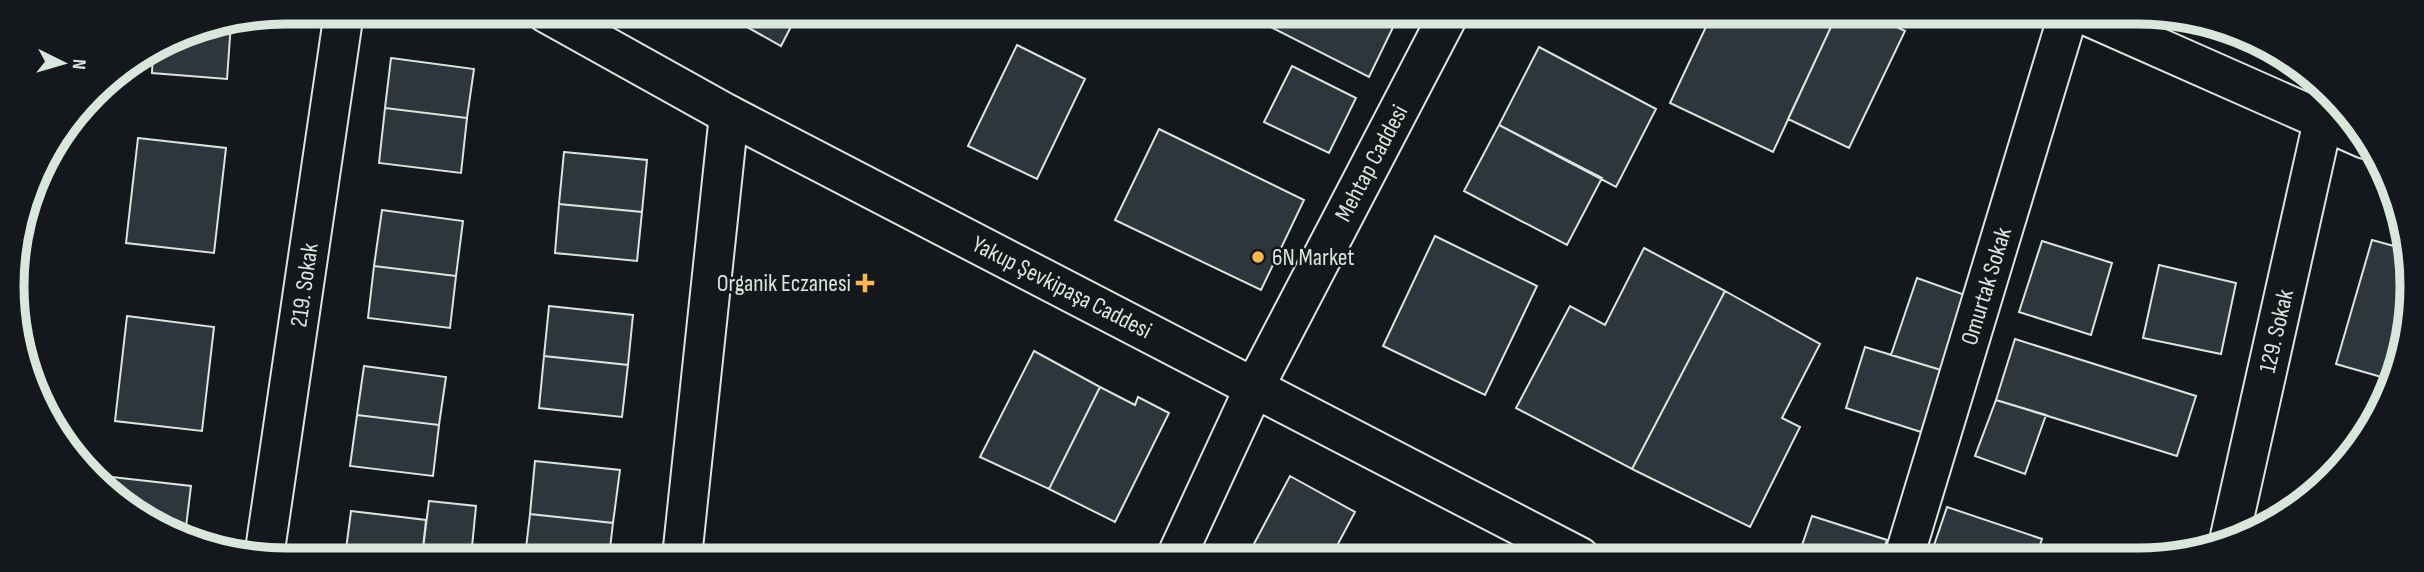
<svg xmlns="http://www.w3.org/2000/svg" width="2424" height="572" font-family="'Sofia Sans Condensed',sans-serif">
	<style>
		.building { fill: #2c363c; stroke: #d8e6dc; stroke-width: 2 }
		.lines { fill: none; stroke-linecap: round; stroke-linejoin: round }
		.minor-casing { stroke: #d8e6dc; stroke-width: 42 }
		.major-casing { stroke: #d8e6dc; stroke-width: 42 }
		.minor { stroke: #14181c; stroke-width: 38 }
		.major { stroke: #14181c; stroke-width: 38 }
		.poi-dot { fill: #ffb74d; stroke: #14181c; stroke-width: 2.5 }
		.labels { text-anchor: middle; stroke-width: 5; stroke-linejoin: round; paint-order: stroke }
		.street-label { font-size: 24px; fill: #d8e6dc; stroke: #14181c }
		.poi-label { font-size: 24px; fill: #d8e6dc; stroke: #14181c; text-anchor: start }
		.rim { fill: none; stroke: #d8e6dc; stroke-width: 9 }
	</style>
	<rect width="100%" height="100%" fill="#14181c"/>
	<path class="building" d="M 722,13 L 798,13 L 781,46 Z
		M 1243,13 L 1391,14 L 1398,17 L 1369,77 Z
		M 1646,14 L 1670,14 L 1666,23 Z
		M 1712,14 L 1837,14 L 1773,152 L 1670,103 Z
		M 1837,14 L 1870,14 L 1905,31 L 1849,148 L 1788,119 Z
		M 231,23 L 227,79 L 152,73 L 153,51 L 182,33 Z
		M 1017,45 L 1085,79 L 1037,179 L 968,146 Z
		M 1539,47 L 1656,109 L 1616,187 L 1499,125 Z
		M 391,58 L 474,69 L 467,118 L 385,108 Z
		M 1292,66 L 1356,98 L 1329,153 L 1264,122 Z
		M 385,108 L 467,118 L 461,173 L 379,163 Z
		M 1499,125 L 1602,178 L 1567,245 L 1464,191 Z
		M 1159,129 L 1304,200 L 1261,290 L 1115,220 Z
		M 138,138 L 226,148 L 214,253 L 126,243 Z
		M 564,152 L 647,160 L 642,212 L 559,204 Z
		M 559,204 L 642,212 L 637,261 L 555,253 Z
		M 382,210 L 463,221 L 456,276 L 374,266 Z
		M 27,215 L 32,216 L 20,320 L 13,268 Z
		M 1435,236 L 1537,286 L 1485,395 L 1383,346 Z
		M 2372,240 L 2405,249 L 2409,322 L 2392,380 L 2336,364 Z
		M 2042,241 L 2112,263 L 2091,335 L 2019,312 Z
		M 1644,248 L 1725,291 L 1632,469 L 1516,408 L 1570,306 L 1605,325 Z
		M 2159,265 L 2236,283 L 2221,354 L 2143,338 Z
		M 374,266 L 456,276 L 450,328 L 368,318 Z
		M 1917,278 L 1965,295 L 1941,370 L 1891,355 Z
		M 1725,291 L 1820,344 L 1782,418 L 1800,427 L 1750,527 L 1632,469 Z
		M 549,306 L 633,315 L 628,365 L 544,356 Z
		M 127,316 L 214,327 L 202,431 L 115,421 Z
		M 2015,339 L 2196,396 L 2177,456 L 1996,400 Z
		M 1865,347 L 1941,370 L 1921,432 L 1846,408 Z
		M 1034,351 L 1100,387 L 1049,489 L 980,457 Z
		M 544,356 L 628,365 L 622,417 L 539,408 Z
		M 364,366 L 446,377 L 439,425 L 357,415 Z
		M 1100,387 L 1135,405 L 1138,397 L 1169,413 L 1115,522 L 1049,489 Z
		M 1996,400 L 2046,415 L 2025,474 L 1975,456 Z
		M 357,415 L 439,425 L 433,476 L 350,466 Z
		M 535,461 L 620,470 L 613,523 L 530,514 Z
		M 103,476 L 191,486 L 185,535 L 149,523 L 102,482 Z
		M 1290,476 L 1355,512 L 1331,557 L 1247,557 Z
		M 429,501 L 476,506 L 471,557 L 422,557 Z
		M 1947,507 L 2042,539 L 2036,557 L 1930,557 Z
		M 351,511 L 426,520 L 422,557 L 345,557 Z
		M 530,514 L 613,523 L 609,557 L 525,557 Z
		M 1812,516 L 1887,540 L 1881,557 L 1798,557 Z
		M 761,547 L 785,557 L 756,557 Z"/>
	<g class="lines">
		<g class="minor-casing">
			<path id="minor" d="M 2085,15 L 2365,139
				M 2229,541 L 2323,121 L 2332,99
				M 264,557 L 344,12
				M 682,557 L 729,115
				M 1176,557 L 1255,386 L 1449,14
				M 1904,557 L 2068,15"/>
		</g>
		<g class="major-casing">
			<path id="major" d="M 546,13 L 729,115 L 1580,557"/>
		</g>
		<use href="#minor" class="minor"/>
		<use href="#major" class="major"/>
	</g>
	<g class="poi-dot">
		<circle cx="1258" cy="257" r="7"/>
		<path d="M861.5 272.5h7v7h7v7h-7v7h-7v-7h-7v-7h7z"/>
	</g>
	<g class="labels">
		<g class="street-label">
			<text transform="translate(1371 163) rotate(-62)" y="8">Mehtap Caddesi</text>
			<text transform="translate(304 285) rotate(-82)" y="8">219. Sokak</text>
			<text transform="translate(1986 286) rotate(-73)" y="8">Omurtak Sokak</text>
			<text transform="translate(1062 287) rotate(27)" y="8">Yakup Şevkipaşa Caddesi</text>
			<text transform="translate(2276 331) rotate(-77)" y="8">129. Sokak</text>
		</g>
		<g class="poi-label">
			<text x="1272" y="265">6N Market</text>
			<text x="851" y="291" text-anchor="end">Organik Eczanesi</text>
		</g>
	</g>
	<path d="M0 0H2424V572H0ZM286 24H2138A262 262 0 0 1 2400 286V286A262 262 0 0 1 2138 548H286A262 262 0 0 1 24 286V286A262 262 0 0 1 286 24Z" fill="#14181c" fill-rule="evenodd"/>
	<path class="rim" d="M286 24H2138A262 262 0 0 1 2400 286V286A262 262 0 0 1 2138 548H286A262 262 0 0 1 24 286V286A262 262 0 0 1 286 24Z"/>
	<g transform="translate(63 63) rotate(95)" stroke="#14181c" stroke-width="5" paint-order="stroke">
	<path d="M0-5L12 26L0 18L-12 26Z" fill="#d8e6dc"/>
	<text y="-10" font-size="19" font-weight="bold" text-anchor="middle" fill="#d8e6dc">N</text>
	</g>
</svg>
